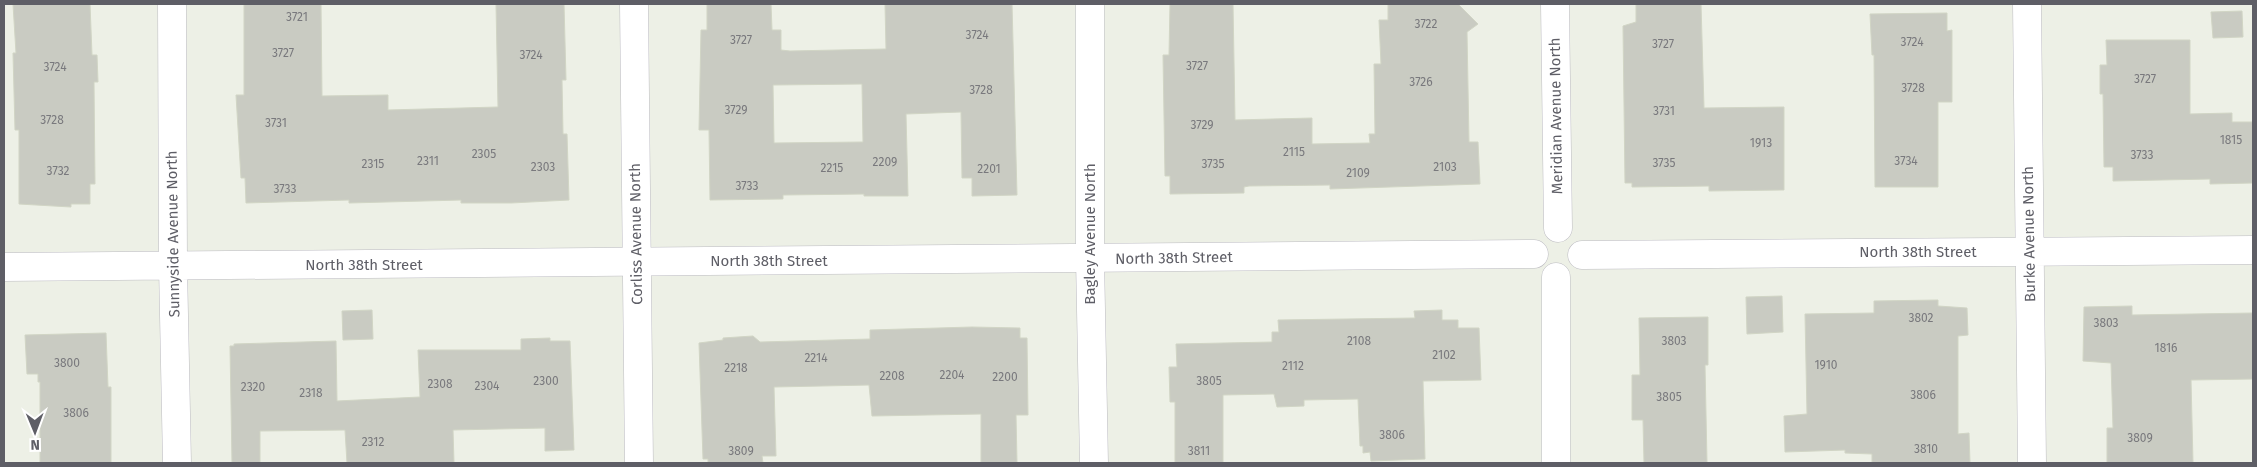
<svg xmlns="http://www.w3.org/2000/svg" width="2257" height="467" font-family="'Fira Sans',sans-serif">
	<style>
		.building { fill: #c9cbc2; stroke: #d1d5c5; fill-rule: evenodd }
		.lines { fill: none; stroke-linecap: round; stroke-linejoin: round }
		.minor-casing { stroke: #bcbbc2; stroke-width: 29 }
		.minor { stroke: #fff; stroke-width: 28 }
		.labels { text-anchor: middle; stroke-width: 5; stroke-linejoin: round; paint-order: stroke }
		.number-label { font-size: 12px; fill: #79797d }
		.street-label { font-size: 15px; fill: #5e5e66; stroke: #fff }
	</style>
	<rect width="100%" height="100%" fill="#edf0e6"/>
	<path class="building" d="M 13,4 L 90,4 L 92,55 L 97,55 L 98,82 L 94,82 L 95,184 L 90,184 L 90,204 L 71,204 L 71,207 L 19,204 L 19,130 L 15,130 L 13,53 L 16,53 Z
		M 244,4 L 321,4 L 322,96 L 388,95 L 388,110 L 498,107 L 496,4 L 564,4 L 566,80 L 562,80 L 563,134 L 567,134 L 569,200 L 511,203 L 461,203 L 461,200 L 349,203 L 349,200 L 246,203 L 245,178 L 241,178 L 236,95 L 244,95 Z
		M 707,4 L 771,4 L 772,30 L 781,30 L 781,50 L 790,51 L 886,49 L 885,4 L 1012,4 L 1017,195 L 972,196 L 972,178 L 962,178 L 961,112 L 906,114 L 908,196 L 864,196 L 864,194 L 783,195 L 783,199 L 710,200 L 709,130 L 699,130 L 701,30 L 707,30 ZM 862,84 L 863,142 L 774,143 L 773,85 Z
		M 1170,4 L 1233,4 L 1235,120 L 1312,118 L 1312,144 L 1370,143 L 1369,134 L 1375,134 L 1374,64 L 1381,64 L 1379,20 L 1388,20 L 1388,4 L 1458,4 L 1478,24 L 1467,32 L 1469,142 L 1478,142 L 1480,184 L 1330,189 L 1330,185 L 1249,186 L 1244,187 L 1244,193 L 1170,194 L 1170,176 L 1165,176 L 1163,55 L 1169,55 Z
		M 1636,4 L 1701,4 L 1704,108 L 1784,107 L 1784,190 L 1709,191 L 1709,186 L 1632,187 L 1632,183 L 1625,183 L 1623,26 L 1636,22 Z
		M 2242,11 L 2243,37 L 2213,38 L 2211,12 Z
		M 1947,13 L 1947,31 L 1952,30 L 1952,102 L 1938,102 L 1938,187 L 1875,187 L 1874,55 L 1872,55 L 1870,14 Z
		M 2106,40 L 2190,40 L 2190,114 L 2232,113 L 2232,122 L 2253,122 L 2252,183 L 2210,184 L 2210,179 L 2113,181 L 2113,167 L 2104,167 L 2103,94 L 2100,94 L 2100,65 L 2107,65 Z
		M 1782,296 L 1783,332 L 1747,334 L 1746,297 Z
		M 1938,300 L 1938,306 L 1967,308 L 1968,335 L 1958,336 L 1958,434 L 1969,433 L 1970,463 L 1872,463 L 1872,454 L 1845,453 L 1845,450 L 1785,452 L 1784,416 L 1807,414 L 1805,314 L 1874,313 L 1874,301 Z
		M 2132,306 L 2132,315 L 2253,313 L 2253,379 L 2191,380 L 2193,463 L 2107,463 L 2107,428 L 2113,428 L 2111,363 L 2083,361 L 2084,307 Z
		M 372,310 L 373,339 L 343,340 L 342,311 Z
		M 1442,310 L 1442,320 L 1458,320 L 1458,328 L 1479,328 L 1481,380 L 1423,381 L 1425,459 L 1371,461 L 1370,452 L 1363,453 L 1363,446 L 1360,446 L 1358,399 L 1304,400 L 1304,406 L 1277,407 L 1274,394 L 1223,395 L 1223,463 L 1175,463 L 1175,402 L 1170,402 L 1169,367 L 1177,367 L 1176,344 L 1272,342 L 1272,332 L 1279,332 L 1278,320 L 1415,318 L 1414,311 Z
		M 1708,317 L 1708,365 L 1705,365 L 1707,463 L 1644,463 L 1643,420 L 1632,420 L 1632,375 L 1640,375 L 1639,318 Z
		M 972,327 L 1020,328 L 1020,338 L 1027,338 L 1028,415 L 1016,415 L 1017,463 L 981,463 L 981,414 L 872,416 L 869,385 L 774,387 L 776,456 L 762,456 L 763,463 L 708,463 L 708,459 L 703,459 L 699,343 L 723,340 L 723,338 L 753,336 L 760,342 L 870,339 L 870,330 Z
		M 106,333 L 108,387 L 111,387 L 111,463 L 40,463 L 40,382 L 38,382 L 38,374 L 27,374 L 25,335 Z
		M 550,338 L 550,341 L 570,341 L 574,450 L 545,451 L 545,428 L 453,430 L 454,463 L 347,463 L 345,430 L 260,431 L 260,463 L 232,463 L 230,346 L 234,346 L 234,344 L 336,341 L 337,401 L 420,397 L 418,350 L 521,350 L 521,339 Z"/>
	<g class="lines">
		<g class="minor-casing">
			<path id="minor" d="M 172,4 L 173,266 L 177,463
				M 634,4 L 639,463
				M 1090,4 L 1090,259 L 1094,463
				M 1555,4 L 1558,228
				M 2027,4 L 2032,463
				M 1582,255 L 2253,250
				M 4,267 L 1534,254
				M 1556,277 L 1556,463"/>
		</g>
		<use href="#minor" class="minor"/>
	</g>
	<g class="labels">
		<g class="number-label">
			<text x="297" y="21">3721</text>
			<text x="1426" y="28">3722</text>
			<text x="977" y="39">3724</text>
			<text x="741" y="44">3727</text>
			<text x="1912" y="46">3724</text>
			<text x="1663" y="48">3727</text>
			<text x="283" y="57">3727</text>
			<text x="531" y="59">3724</text>
			<text x="1197" y="70">3727</text>
			<text x="55" y="71">3724</text>
			<text x="2145" y="83">3727</text>
			<text x="1421" y="86">3726</text>
			<text x="1913" y="92">3728</text>
			<text x="981" y="94">3728</text>
			<text x="736" y="114">3729</text>
			<text x="1664" y="115">3731</text>
			<text x="52" y="124">3728</text>
			<text x="276" y="127">3731</text>
			<text x="1202" y="129">3729</text>
			<text x="2231" y="144">1815</text>
			<text x="1761" y="147">1913</text>
			<text x="1294" y="156">2115</text>
			<text x="484" y="158">2305</text>
			<text x="2142" y="159">3733</text>
			<text x="428" y="165">2311</text>
			<text x="1906" y="165">3734</text>
			<text x="885" y="166">2209</text>
			<text x="1664" y="167">3735</text>
			<text x="373" y="168">2315</text>
			<text x="1213" y="168">3735</text>
			<text x="543" y="171">2303</text>
			<text x="1445" y="171">2103</text>
			<text x="832" y="172">2215</text>
			<text x="989" y="173">2201</text>
			<text x="58" y="175">3732</text>
			<text x="1358" y="177">2109</text>
			<text x="747" y="190">3733</text>
			<text x="285" y="193">3733</text>
			<text x="1921" y="322">3802</text>
			<text x="2106" y="327">3803</text>
			<text x="1359" y="345">2108</text>
			<text x="1674" y="345">3803</text>
			<text x="2166" y="352">1816</text>
			<text x="1444" y="359">2102</text>
			<text x="816" y="362">2214</text>
			<text x="67" y="367">3800</text>
			<text x="1826" y="369">1910</text>
			<text x="1293" y="370">2112</text>
			<text x="736" y="372">2218</text>
			<text x="952" y="379">2204</text>
			<text x="892" y="380">2208</text>
			<text x="1005" y="381">2200</text>
			<text x="546" y="385">2300</text>
			<text x="1209" y="385">3805</text>
			<text x="440" y="388">2308</text>
			<text x="487" y="390">2304</text>
			<text x="253" y="391">2320</text>
			<text x="311" y="397">2318</text>
			<text x="1923" y="399">3806</text>
			<text x="1669" y="401">3805</text>
			<text x="76" y="417">3806</text>
			<text x="1392" y="439">3806</text>
			<text x="2140" y="442">3809</text>
			<text x="373" y="446">2312</text>
			<text x="1926" y="453">3810</text>
			<text x="741" y="455">3809</text>
			<text x="1199" y="455">3811</text>
		</g>
		<g class="street-label">
			<text transform="translate(1556 116) rotate(-91)" y="5">Meridian Avenue North</text>
			<text transform="translate(173 234) rotate(-91)" y="5">Sunnyside Avenue North</text>
			<text transform="translate(636 234) rotate(-91)" y="5">Corliss Avenue North</text>
			<text transform="translate(1090 234) rotate(-90)" y="5">Bagley Avenue North</text>
			<text transform="translate(2029 234) rotate(-91)" y="5">Burke Avenue North</text>
			<text x="1918" y="257">North 38th Street</text>
			<text transform="translate(1174 258) rotate(-1)" y="5">North 38th Street</text>
			<text x="769" y="266">North 38th Street</text>
			<text x="364" y="270">North 38th Street</text>
		</g>
	</g>
	<rect width="2257" height="467" fill="none" stroke="#5e5e66" stroke-width="10"/>
	<g transform="translate(35 432) rotate(179)" stroke="#ffffff" stroke-width="4" paint-order="stroke">
	<path d="M0-4L9 19L0 12L-9 19Z" fill="#5e5e66"/>
	<text y="-8" font-size="14" font-weight="bold" text-anchor="middle" fill="#5e5e66">N</text>
	</g>
</svg>
